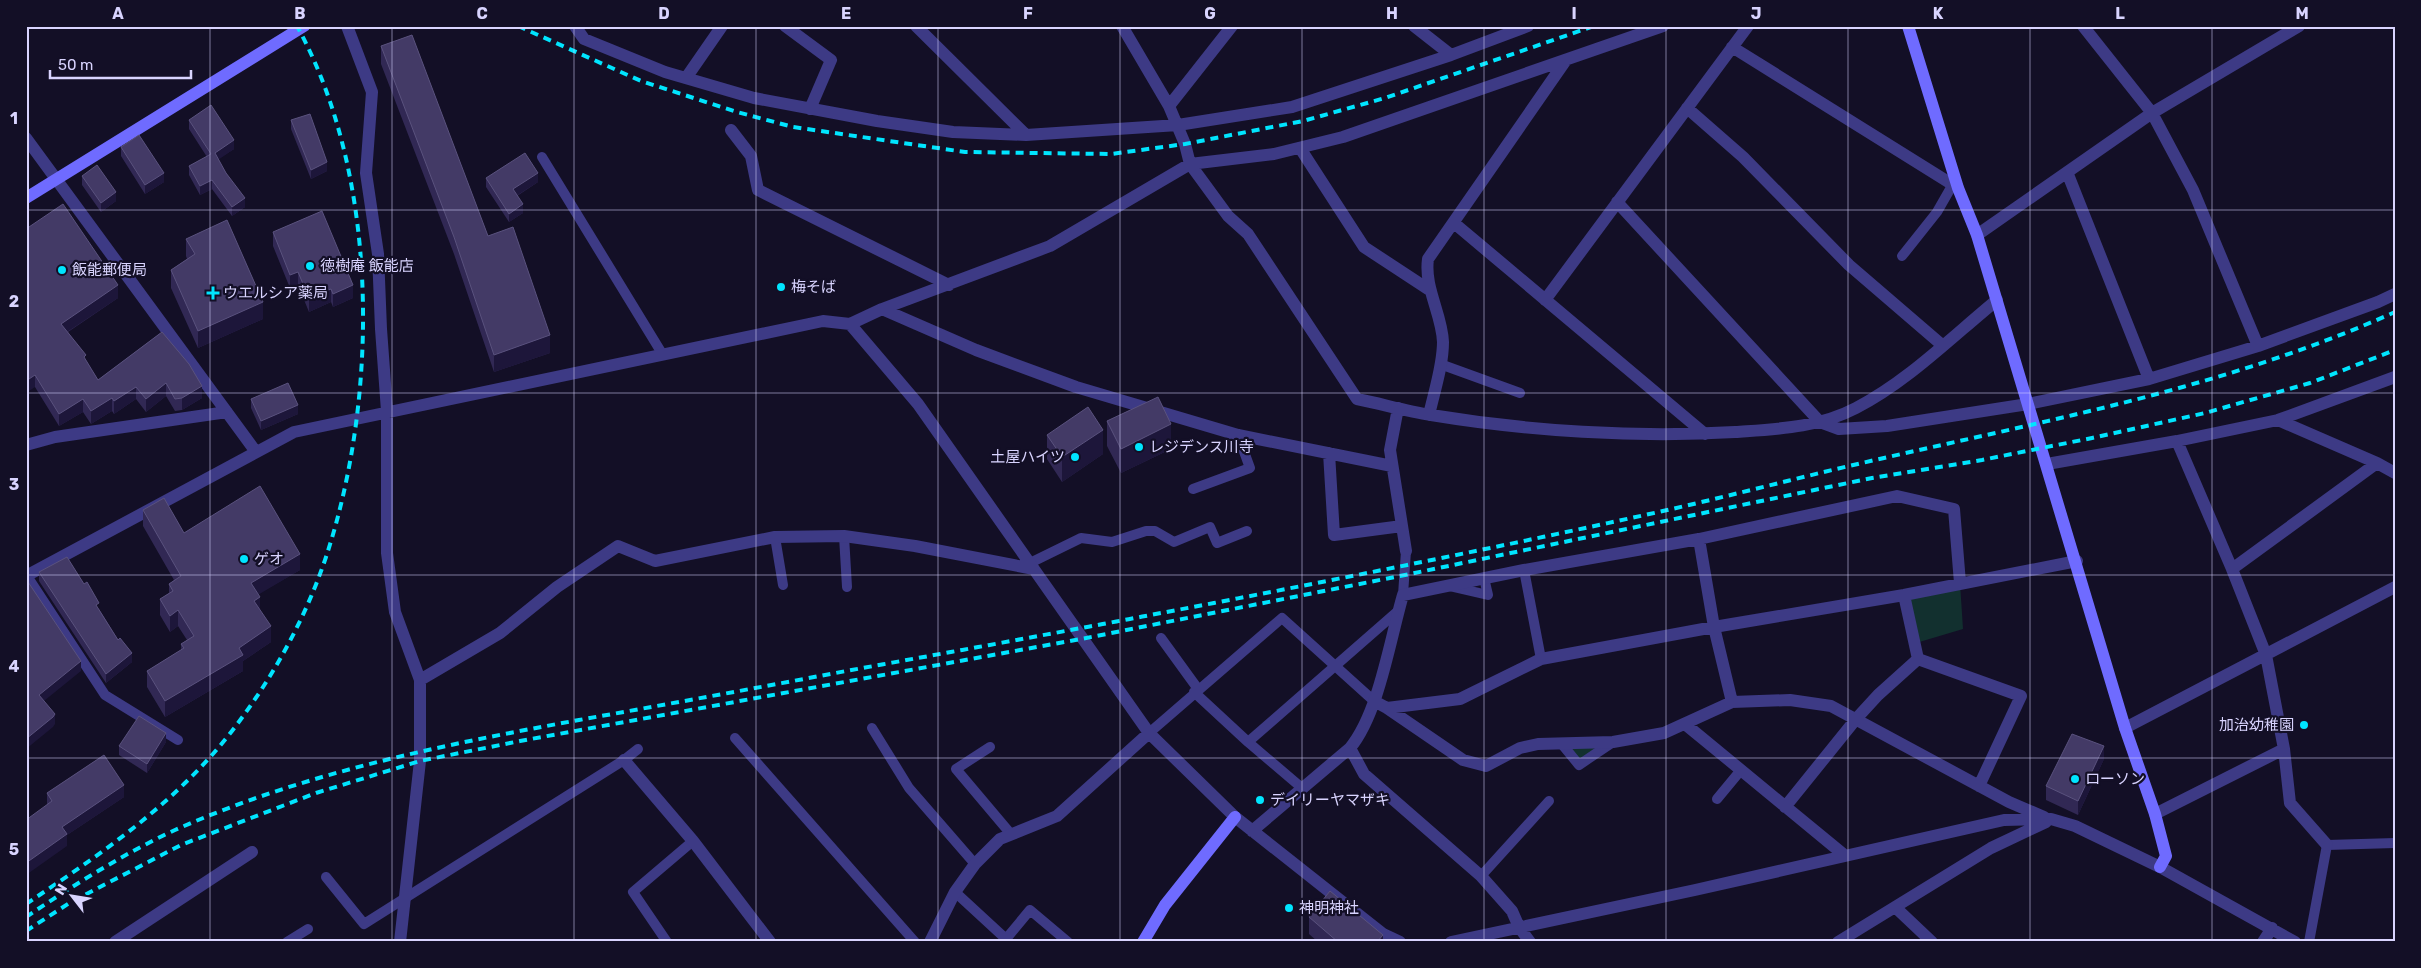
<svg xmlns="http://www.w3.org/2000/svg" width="2421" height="968" font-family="Rubik,'Noto Sans JP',sans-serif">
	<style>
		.green { fill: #12302f }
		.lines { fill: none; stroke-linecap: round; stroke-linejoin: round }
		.lane { stroke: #3d3a85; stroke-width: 10 }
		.street { stroke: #3d3a85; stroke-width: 12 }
		.secondary { stroke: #6f6bff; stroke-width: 12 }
		.rail { stroke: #00e5ff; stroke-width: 4; stroke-dasharray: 8 6; stroke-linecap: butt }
		.wall { fill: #312854 }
		.shaded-wall { fill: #1d163a }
		.building { fill: #433a66; stroke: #5a527e }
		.grid { fill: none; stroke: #d9d4ff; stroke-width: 1; stroke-opacity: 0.55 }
		.poi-dot { fill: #00e5ff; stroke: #130f26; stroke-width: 2 }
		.labels { text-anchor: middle; stroke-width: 4.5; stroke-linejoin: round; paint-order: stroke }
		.poi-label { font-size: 15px; fill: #d9d4ff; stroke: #130f26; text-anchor: start }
		.neatline { fill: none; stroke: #d9d4ff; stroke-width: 2 }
		.grid-label { font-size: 16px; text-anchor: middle; font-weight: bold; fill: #d9d4ff }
	</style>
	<rect width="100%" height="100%" fill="#130f26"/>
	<path class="green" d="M 1960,583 L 1963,629 L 1916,643 L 1904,595 Z
		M 1613,742 L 1579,765 L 1561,743 Z"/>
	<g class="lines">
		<path class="lane" d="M 542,157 L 663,355
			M 1902,256 L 1937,212 L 1953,184
			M 1440,364 L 1520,393
			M 1193,489 L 1250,468 L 1238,435
			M 844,536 L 847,587
			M 775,537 L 783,585
			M 1030,563 L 1081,538 L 1112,542 L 1146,531 L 1155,531 L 1174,542 L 1210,527 L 1217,543 L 1247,531
			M 1524,570 L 1541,659
			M 27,576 L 105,695 L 178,740
			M 1449,586 L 1488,595 L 1484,578
			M 1403,595 L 1406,551
			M 1161,638 L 1198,689
			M 1194,692 L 1248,742
			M 872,728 L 909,788 L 975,864
			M 1149,733 L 1282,618 L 1374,701
			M 735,738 L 915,942
			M 1561,743 L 1579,765 L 1613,742
			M 990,747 L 956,769 L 1010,833
			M 1302,788 L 1248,742 L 1398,611
			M 1717,799 L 1741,770
			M 1481,876 L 1549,801
			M 326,877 L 364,924 L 624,760 L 638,749
			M 955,892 L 1006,939 L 1030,910 L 1068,942
			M 287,942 L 308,929
			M 667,942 L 633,892 L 693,841
			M 2309,942 L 2327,845 L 2395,843"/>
		<path class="street" d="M 347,26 L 372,92 L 366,173 L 378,254 L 381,329 L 387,411 L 387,553 L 395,612 L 420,680 L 420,761 L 400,942
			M 575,26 L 584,39 L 665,72 L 754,98 L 877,121 L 953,132 L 1026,135 L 1178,125 L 1292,107 L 1451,55 L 1528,26
			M 785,26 L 831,60 L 810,109
			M 916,26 L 1026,135
			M 1122,26 L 1169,106 L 1185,144 L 1190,164 L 1228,216 L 1248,234 L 1357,399 C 1382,404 1406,411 1431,415 C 1528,431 1637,438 1735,432 C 1777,429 1818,428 1856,408 C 1907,382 1953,336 1997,300
			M 1414,26 L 1451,55
			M 2083,26 L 2152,113 L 2193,190 L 2258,346
			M 1732,47 L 1958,188
			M 686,78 L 722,26
			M 1169,106 L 1232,26
			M 1687,108 L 1743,157 L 1849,265 L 1942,345
			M 731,130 L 751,156 L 758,190 L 949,285
			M 26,138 L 256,452
			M 1300,148 L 1364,247 L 1431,291
			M 2067,172 L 2149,379
			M 1617,202 L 1820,422 L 1839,429 L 1887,426 L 2028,404 L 2149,379 L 2258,346 L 2378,302 L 2395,294
			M 1454,223 L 1705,434
			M 1977,235 L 2152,113 L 2299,26
			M 1545,300 L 1748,26
			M 882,309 L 976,350 L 1076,387 L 1238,435 L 1392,466
			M 850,324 L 918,404 L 1149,733 L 1235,817 L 1383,934 L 1400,942
			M 1398,408 L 1390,450 L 1406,551
			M 1429,415 C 1434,392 1443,366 1443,342 C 1442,314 1424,288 1428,259 L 1566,60
			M 2278,420 L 2377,463 L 2395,473
			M 2177,441 L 2232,569 L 2266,655 L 2284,749 L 2290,803 L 2327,845
			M 26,445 L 55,437 L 227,412
			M 1329,453 L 1334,535 L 1402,526
			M 2047,464 L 2177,441 L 2278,420 L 2395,377
			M 1699,539 L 1714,627 L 1732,702
			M 2232,569 L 2377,463
			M 26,576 L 294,432 L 823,321 L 850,324 L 882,309 L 1050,246 L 1190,164 L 1274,154 L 1343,137 L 1663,26
			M 1904,595 L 1918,659 L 2021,696 L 1979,786
			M 420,680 L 500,633 L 557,587 L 618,546 L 655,561 L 775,537 L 844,536 L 915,546 L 1034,569
			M 1374,701 L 1387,708 L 1460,699 L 1541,659 L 1714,627 L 1904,595 L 2077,561
			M 1387,708 L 1463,760 L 1486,766 L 1520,748 L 1538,744 L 1613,742 L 1664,733 L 1732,702 L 1790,700 L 1831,706 L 2009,802 L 2044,817
			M 1685,724 L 1843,854
			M 2125,728 L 2395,587
			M 1350,748 C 1379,713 1390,639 1403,595 L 1524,570 L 1699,539 L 1897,496 L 1954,509 L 1960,583
			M 624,760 L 693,841 L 770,942
			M 1785,807 L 1856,719 L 1878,695 L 1918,659
			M 2155,814 L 2284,749
			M 1252,831 L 1350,748 L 1364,774 L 1481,876 L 1512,911 L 1519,927 L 1530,942
			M 1895,907 L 1932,942
			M 115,942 L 252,852
			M 930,942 L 955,892 L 975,864 L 1000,839 L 1057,816 L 1149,733
			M 1451,942 L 1695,890 L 2004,820 L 2051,819 L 2075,826 L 2160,867 L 2295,942
			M 1838,942 L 1991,848 L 2046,822
			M 2263,942 L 2272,928"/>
		<path class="secondary" d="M 1908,26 L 1958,188 L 1977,235 L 2125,728 L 2155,814 L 2166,856 L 2160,867
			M 26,198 L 304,26
			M 1143,942 L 1165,905 L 1235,817"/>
		<path class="rail" d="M 518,26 L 641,81 L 737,112 L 793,127 L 965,152 L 1111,154 L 1185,144 L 1303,121 L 1385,98 L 1594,26
			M 26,904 C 101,854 176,803 232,731 C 272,679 305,620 326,557 C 379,396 380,177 297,26
			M 26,917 C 74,885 123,854 175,830 C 303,773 442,745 579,720 C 668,704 757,688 846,671 C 1113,623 1380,573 1645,515 C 1714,500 1781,482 1849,466 C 2033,423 2221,390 2395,312
			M 26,931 L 71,902 L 181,845 L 316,793 L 420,761 L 520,741 L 1081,639 L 1405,575 L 1872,478 L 1982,460 L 2092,438 L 2205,413 L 2310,383 L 2395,350"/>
	</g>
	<path class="wall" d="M 381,46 L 488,236 L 550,353 L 494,372 L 454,254 L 381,64 Z
		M 189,120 L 234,149 L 218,159 L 245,207 L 232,216 L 212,189 L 200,195 L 189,175 L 189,166 L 207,157 L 189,129 Z
		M 291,120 L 327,171 L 311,179 L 291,129 Z
		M 121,147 L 164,182 L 145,194 L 121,156 Z
		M 82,176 L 116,201 L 101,212 L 82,185 Z
		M 486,178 L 538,182 L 517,196 L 523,213 L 509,222 L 486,187 Z
		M 26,229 L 118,298 L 68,332 L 98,380 L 162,332 L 202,398 L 182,410 L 175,411 L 166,396 L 146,412 L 136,399 L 114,414 L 112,411 L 91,424 L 83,412 L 59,426 L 35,387 Z
		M 273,232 L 353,298 L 333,307 L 331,302 L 309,312 L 298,285 L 290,288 L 273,246 Z
		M 186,239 L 263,319 L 198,348 L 171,288 L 171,270 L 187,259 L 186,256 Z
		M 251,399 L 298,414 L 261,430 L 251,408 Z
		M 1107,421 L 1171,449 L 1121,473 L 1107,446 Z
		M 1047,435 L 1103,454 L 1062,482 L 1047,459 Z
		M 143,510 L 184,533 L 300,570 L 258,594 L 260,610 L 271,642 L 243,661 L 243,671 L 165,717 L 147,687 L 147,671 L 181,650 L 181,644 L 187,640 L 178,626 L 170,632 L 160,615 L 160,599 L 169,593 L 169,584 L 174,580 L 143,526 Z
		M 39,572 L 99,609 L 132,662 L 106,683 L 39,581 Z
		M 166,742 L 147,773 L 119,755 L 119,746 Z
		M 2104,759 L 2078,815 L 2046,800 L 2046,786 Z
		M 47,793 L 124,797 L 67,835 L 67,846 L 47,805 Z
		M 1309,917 L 1383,942 L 1318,942 L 1309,934 Z"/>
	<path class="shaded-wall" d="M 234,140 L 234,149 L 215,162 L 215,153 Z
		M 327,162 L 327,171 L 311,179 L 311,170 Z
		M 164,173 L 164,182 L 145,194 L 145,185 Z
		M 538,173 L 538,182 L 513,198 L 513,189 Z
		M 212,180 L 212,189 L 200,195 L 200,186 Z
		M 116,192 L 116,201 L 101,212 L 101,203 Z
		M 245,198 L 245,207 L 232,216 L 232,207 Z
		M 523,204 L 523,213 L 509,222 L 509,214 Z
		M 298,272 L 298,285 L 290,288 L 290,275 Z
		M 118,285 L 118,298 L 61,336 L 61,324 Z
		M 353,285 L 353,298 L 333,307 L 333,294 Z
		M 331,289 L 331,302 L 309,312 L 309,298 Z
		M 263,302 L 263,319 L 198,348 L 198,331 Z
		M 550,335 L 550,353 L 494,372 L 494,355 Z
		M 35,375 L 35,387 L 26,393 L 26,381 Z
		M 166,383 L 166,396 L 146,412 L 146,399 Z
		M 202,386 L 202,398 L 182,410 L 182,398 Z
		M 136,387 L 136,399 L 114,414 L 114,401 Z
		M 112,398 L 112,411 L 91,424 L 91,411 Z
		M 83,399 L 83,412 L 59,426 L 59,414 Z
		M 298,405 L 298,414 L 261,430 L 261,421 Z
		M 1171,424 L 1171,449 L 1121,473 L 1121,449 Z
		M 1103,430 L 1103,454 L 1062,482 L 1062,457 Z
		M 300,554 L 300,570 L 251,599 L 251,583 Z
		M 260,597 L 260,613 L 254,601 Z
		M 178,610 L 178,626 L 170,632 L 170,616 Z
		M 271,626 L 271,642 L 243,661 L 243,671 L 165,717 L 165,701 L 239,648 Z
		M 132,653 L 132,662 L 106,683 L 106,674 Z
		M 81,661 L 81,671 L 39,705 L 39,695 Z
		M 55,714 L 55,724 L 53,727 L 26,749 L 26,739 Z
		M 166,733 L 166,742 L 147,773 L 147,764 Z
		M 2104,746 L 2104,759 L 2078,815 L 2078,801 Z
		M 124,785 L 124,797 L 67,835 L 67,846 L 26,875 L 26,863 L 62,827 Z
		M 1383,935 L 1383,942 L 1377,942 Z"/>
	<path class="building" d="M 412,35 L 488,236 L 513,227 L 550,335 L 494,355 L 454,237 L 381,46 Z
		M 211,105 L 234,140 L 215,153 L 226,173 L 245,198 L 232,207 L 212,180 L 200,186 L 189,166 L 211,154 L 189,120 Z
		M 310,114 L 327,162 L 311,170 L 291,120 Z
		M 139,135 L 164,173 L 145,185 L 121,147 Z
		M 525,153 L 538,173 L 513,189 L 523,204 L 509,214 L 486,178 Z
		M 97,165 L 116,192 L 101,203 L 82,176 Z
		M 63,204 L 118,285 L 61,324 L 86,355 L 84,357 L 98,380 L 162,332 L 189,364 L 202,386 L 182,398 L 175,399 L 166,383 L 146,399 L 136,387 L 114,401 L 112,398 L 91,411 L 83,399 L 59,414 L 35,375 L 26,381 L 26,229 Z
		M 322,211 L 353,285 L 333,294 L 331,289 L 309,298 L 298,272 L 290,275 L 273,232 Z
		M 227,220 L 263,302 L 198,331 L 171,270 L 195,254 L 186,239 Z
		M 288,383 L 298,405 L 261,421 L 251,399 Z
		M 1158,397 L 1171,424 L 1121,449 L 1107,421 Z
		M 1088,407 L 1103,430 L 1062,457 L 1047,435 Z
		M 260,486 L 300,554 L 251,583 L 260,597 L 254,601 L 271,626 L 239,648 L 243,655 L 165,701 L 147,671 L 184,648 L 181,644 L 194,636 L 178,610 L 170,616 L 160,599 L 173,591 L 169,584 L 181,576 L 143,510 L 164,498 L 184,533 Z
		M 67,557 L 84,584 L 87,582 L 99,603 L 96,605 L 118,640 L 120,638 L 132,653 L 106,674 L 39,572 Z
		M 26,579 L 81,661 L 39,695 L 55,714 L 53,717 L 26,739 Z
		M 139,716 L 166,733 L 147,764 L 119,746 Z
		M 2072,734 L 2104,746 L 2078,801 L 2046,786 Z
		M 104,755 L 124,785 L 62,827 L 67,834 L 26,863 L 26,820 L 52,801 L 47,793 Z
		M 1330,891 L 1383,935 L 1377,942 L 1338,942 L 1309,917 Z"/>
	<path class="grid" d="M 210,26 L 210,942M 392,26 L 392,942M 574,26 L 574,942M 756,26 L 756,942M 938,26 L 938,942M 1120,26 L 1120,942M 1302,26 L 1302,942M 1484,26 L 1484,942M 1666,26 L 1666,942M 1848,26 L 1848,942M 2030,26 L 2030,942M 2212,26 L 2212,942M 26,210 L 2395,210M 26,393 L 2395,393M 26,575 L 2395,575M 26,758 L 2395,758"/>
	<g class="poi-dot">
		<circle cx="310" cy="266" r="5"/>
		<circle cx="62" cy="270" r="5"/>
		<circle cx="781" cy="287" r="5"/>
		<path d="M210.5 285.5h5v5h5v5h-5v5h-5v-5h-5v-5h5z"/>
		<circle cx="1139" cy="447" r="5"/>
		<circle cx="1075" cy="457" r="5"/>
		<circle cx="244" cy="559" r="5"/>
		<circle cx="2304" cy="725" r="5"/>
		<circle cx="2075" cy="779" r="5"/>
		<circle cx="1260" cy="800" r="5"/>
		<circle cx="1289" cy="908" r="5"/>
	</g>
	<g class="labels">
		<g class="poi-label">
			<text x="320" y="271">徳樹庵 飯能店</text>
			<text x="72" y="275">飯能郵便局</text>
			<text x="791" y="292">梅そば</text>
			<text x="223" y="298">ウエルシア薬局</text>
			<text x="1149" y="452">レジデンス川寺</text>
			<text x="1065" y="462" text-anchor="end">土屋ハイツ</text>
			<text x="254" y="564">ゲオ</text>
			<text x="2294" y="730" text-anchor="end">加治幼稚園</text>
			<text x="2085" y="784">ローソン</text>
			<text x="1270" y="805">デイリーヤマザキ</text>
			<text x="1299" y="913">神明神社</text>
		</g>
	</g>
	<rect width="2421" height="968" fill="none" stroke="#130f26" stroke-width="55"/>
	<g transform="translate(72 896) rotate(301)" stroke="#130f26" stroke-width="4" paint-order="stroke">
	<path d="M0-4L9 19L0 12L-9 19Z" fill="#d9d4ff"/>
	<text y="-8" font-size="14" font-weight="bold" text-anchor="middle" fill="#d9d4ff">N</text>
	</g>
	<path d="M50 70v8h141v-8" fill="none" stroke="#d9d4ff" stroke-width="2.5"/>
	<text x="58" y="70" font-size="15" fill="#d9d4ff" stroke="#130f26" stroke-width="4" paint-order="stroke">50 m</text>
	<rect x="28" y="28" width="2366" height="912" class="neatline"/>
	<g class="grid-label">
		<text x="118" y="19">A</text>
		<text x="300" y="19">B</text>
		<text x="482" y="19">C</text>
		<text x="664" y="19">D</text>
		<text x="846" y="19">E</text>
		<text x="1028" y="19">F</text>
		<text x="1210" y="19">G</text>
		<text x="1392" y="19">H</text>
		<text x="1574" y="19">I</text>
		<text x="1756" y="19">J</text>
		<text x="1938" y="19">K</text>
		<text x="2120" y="19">L</text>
		<text x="2302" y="19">M</text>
		<text x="14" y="124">1</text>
		<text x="14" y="307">2</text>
		<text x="14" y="490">3</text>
		<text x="14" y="672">4</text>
		<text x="14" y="855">5</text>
	</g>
</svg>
